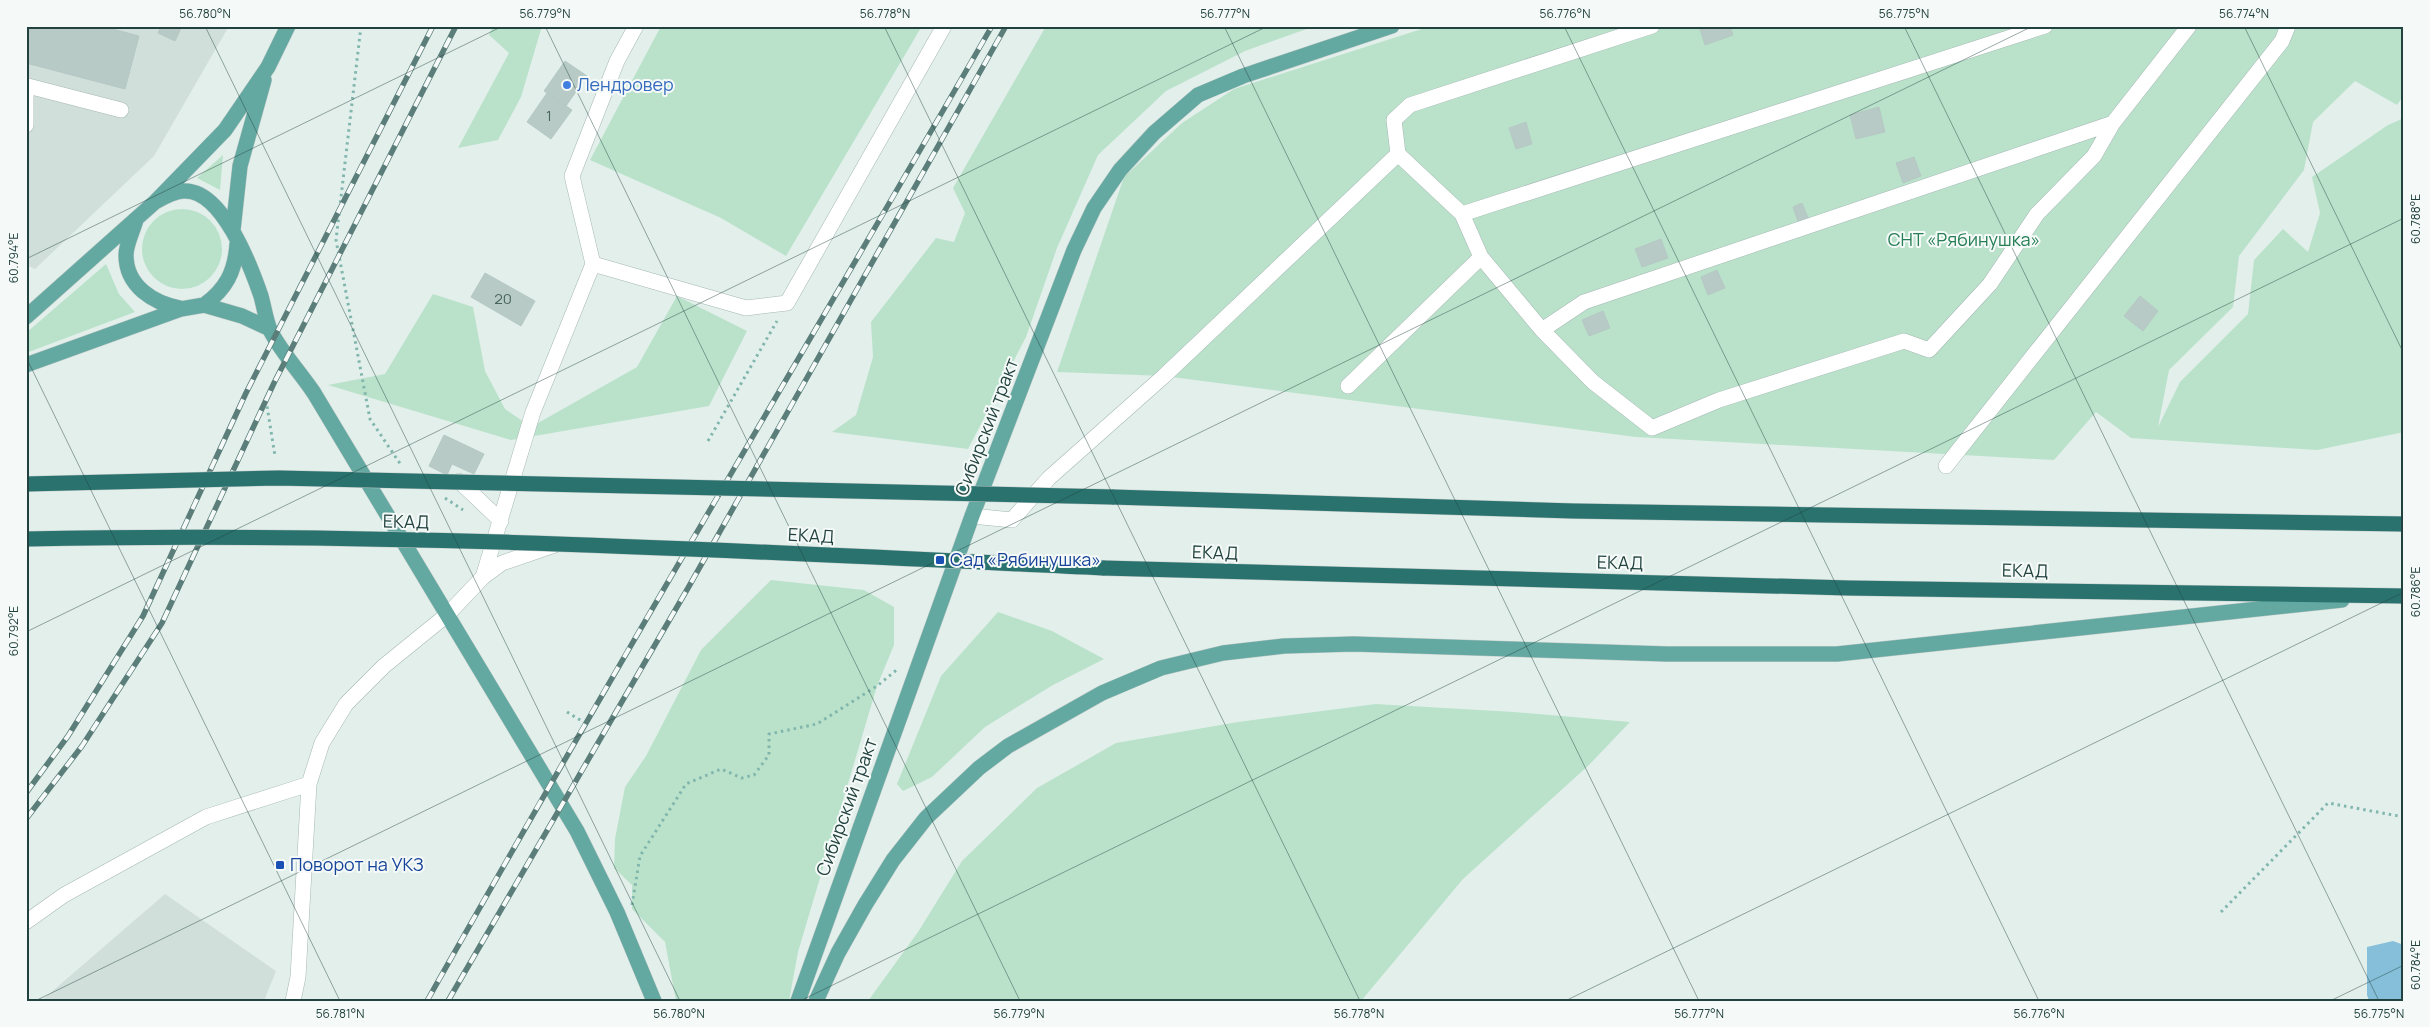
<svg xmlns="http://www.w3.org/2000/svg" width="2430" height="1027" font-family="Manrope,sans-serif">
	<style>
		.built { fill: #d1dfdb }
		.green { fill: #bae2cb }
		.water { fill: #86bfd9 }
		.building { fill: #b8cac5; stroke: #b5c9c4 }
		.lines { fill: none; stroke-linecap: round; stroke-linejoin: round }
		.minor-casing { stroke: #a5b8b4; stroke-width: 16 }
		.major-casing { stroke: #c1cac9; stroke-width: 16 }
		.highway-casing { stroke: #c1cac9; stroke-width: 16 }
		.path { stroke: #81b6ad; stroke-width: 3; stroke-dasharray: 2.5 4; stroke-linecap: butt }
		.minor { stroke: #fff; stroke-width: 15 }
		.major { stroke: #63a9a1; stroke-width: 15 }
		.highway { stroke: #29726e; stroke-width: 15 }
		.rail-casing { stroke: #5b7e7a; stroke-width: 5.5 }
		.rail { stroke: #f5faf8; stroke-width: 4; stroke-dasharray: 11; stroke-linecap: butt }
		.highway-bridge-casing { stroke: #c1cac9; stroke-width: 16; stroke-linecap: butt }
		.highway-bridge { stroke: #29726e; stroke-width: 15 }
		.ticks { fill: none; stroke: #21423e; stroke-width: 1; stroke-opacity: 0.45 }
		.shop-dot { fill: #3f7fe0; stroke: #f5faf8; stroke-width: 2 }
		.transit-dot { fill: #1a4fb4; stroke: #f5faf8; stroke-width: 2 }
		.labels { text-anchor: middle; stroke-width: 4; stroke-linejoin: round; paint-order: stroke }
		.number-label { font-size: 15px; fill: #476460 }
		.shop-label { font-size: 18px; fill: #366cbe; stroke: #f5faf8; text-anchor: start }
		.park-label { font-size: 18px; fill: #267e55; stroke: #f5faf8 }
		.street-label { font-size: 18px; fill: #21423e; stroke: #f5faf8 }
		.transit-label { font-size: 18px; fill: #164399; stroke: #f5faf8; text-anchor: start }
		.neatline { fill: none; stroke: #21423e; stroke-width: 2 }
		.ticks-label { font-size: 12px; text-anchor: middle; fill: #21423e }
	</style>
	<rect width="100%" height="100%" fill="#e3efeb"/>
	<path class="built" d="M 26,26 L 229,26 L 154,156 L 35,269 L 26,265 Z
		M 165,894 L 276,971 L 264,1001 L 41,1001 Z"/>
	<path class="green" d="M 493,26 L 542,26 L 521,97 L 498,140 L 458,148 L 509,53 L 489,35 Z
		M 661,26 L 922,26 L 786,256 L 721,218 L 590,160 Z
		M 1046,26 L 1315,26 L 1245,51 L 1166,91 L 1098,155 L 1057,248 L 1026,337 L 968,449 L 832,432 L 856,415 L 873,357 L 871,322 L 936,238 L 954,242 L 965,213 L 953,188 Z
		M 1431,26 L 2404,26 L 2404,95 L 2397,105 L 2355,81 L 2313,122 L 2304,170 L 2239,256 L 2233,307 L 2169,370 L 2158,427 L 2180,382 L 2248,314 L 2254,260 L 2283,229 L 2308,252 L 2320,213 L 2312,177 L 2388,125 L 2404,118 L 2404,432 L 2317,450 L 2131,438 L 2096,412 L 2054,460 L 1636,437 L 1164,376 L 1057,372 L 1124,177 L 1182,123 L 1234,89 Z
		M 223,155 L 220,190 L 197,178 Z
		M142 249a40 40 0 1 1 80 0a40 40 0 1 1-80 0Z
		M 106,264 L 119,294 L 135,312 L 26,353 L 26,333 Z
		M 433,294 L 473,307 L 485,371 L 505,409 L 531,427 L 637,367 L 677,296 L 747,331 L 709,406 L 511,440 L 328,385 L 385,374 Z
		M 771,580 L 864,590 L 894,607 L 894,645 L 877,686 L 798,952 L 789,1001 L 676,1001 L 665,942 L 632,909 L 632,885 L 614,868 L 615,839 L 625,787 L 646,756 L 701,650 Z
		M 998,612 L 1052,631 L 1104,659 L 1053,685 L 985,727 L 932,777 L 903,791 L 897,784 L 941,676 Z
		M 1376,704 L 1514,712 L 1630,722 L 1589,765 L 1463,879 L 1361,1001 L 868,1001 L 918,932 L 962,861 L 1037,788 L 1116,743 L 1238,722 Z"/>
	<path class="water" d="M 2393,941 L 2404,945 L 2404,1001 L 2369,1001 L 2367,995 L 2367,947 Z"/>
	<path class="building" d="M 26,26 L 101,26 L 139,36 L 125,89 L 26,63 Z
		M 161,26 L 182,26 L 175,41 L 158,33 Z
		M 1699,26 L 1730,26 L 1733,35 L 1705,45 Z
		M 565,61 L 587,76 L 566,106 L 544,91 Z
		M 547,93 L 572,110 L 551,139 L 527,122 Z
		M 1879,107 L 1885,132 L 1856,139 L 1850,115 Z
		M 1526,122 L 1532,144 L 1516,149 L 1509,128 Z
		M 1914,157 L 1921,176 L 1903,183 L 1896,163 Z
		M 1802,203 L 1809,220 L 1799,224 L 1793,207 Z
		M 1661,239 L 1668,258 L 1642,267 L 1635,249 Z
		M 1717,270 L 1725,288 L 1708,295 L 1701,277 Z
		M 485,273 L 535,301 L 521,326 L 471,297 Z
		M 2140,296 L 2158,311 L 2143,331 L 2124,316 Z
		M 1603,311 L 1610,328 L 1589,336 L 1582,320 Z
		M 444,435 L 484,454 L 474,474 L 452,464 L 447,475 L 429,466 Z"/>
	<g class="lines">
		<g class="minor-casing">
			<path id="minor" d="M 1652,26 L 1410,105 L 1394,120 L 1398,154 L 1462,214 L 1481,257 L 1542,330 L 1593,382 L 1652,428 L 1719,400 L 1904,341 L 1929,350 L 1990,284 L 2037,214 L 2094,156 L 2113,123
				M 26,86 L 26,125
				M 28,86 L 121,110
				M 1462,214 L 2045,26
				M 593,264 L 746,308 L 787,303 L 944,26
				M 1542,330 L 1584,302 L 2113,123 L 2189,26
				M 1348,386 L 1481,257
				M 1946,466 L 2282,41 L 2288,26
				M 459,481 L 501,521
				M 972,516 L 1012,520 L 1049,478 L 1164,376 L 1398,154
				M 483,577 L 502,563 L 555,545
				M 26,922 L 64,895 L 206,817 L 309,784
				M 293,1001 L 298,977 L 309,784 L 322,743 L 346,704 L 384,666 L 448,614 L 483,577 L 533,412 L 593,264 L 572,176 L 617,61 L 636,26"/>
		</g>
		<g class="major-casing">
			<path id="major" d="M 155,202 C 164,197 172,192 183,191 C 222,188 251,267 261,296 C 264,307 266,320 270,330 C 281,352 300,372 314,393 L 577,831 L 617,912 L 654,1001
				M 136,220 C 133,231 126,244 126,255 C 126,286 153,303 180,308
				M 233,230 L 240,166 L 264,80
				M 204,305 C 226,289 235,272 237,244
				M 26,317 L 155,202 L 225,130 L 268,67 L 288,26
				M 26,365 L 181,309 L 204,305 L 242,316 L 270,329
				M 798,1001 L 972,516 L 1074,250 L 1094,208 L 1120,170 L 1154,133 L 1198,95 L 1243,76 L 1392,26
				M 816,1001 L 838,953 L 865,905 L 893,860 L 926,818 L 979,768 L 1008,746 L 1102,693 L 1161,668 L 1223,653 L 1284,646 L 1354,644 L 1667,654 L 1837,654 L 2342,600"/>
		</g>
		<g class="highway-casing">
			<path id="highway" d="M 1112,497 L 1573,511 L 2404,524
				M 1103,568 L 1848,588 L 2404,596"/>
		</g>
		<path class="path" d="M 361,26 L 336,240 L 370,419 L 401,465
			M 266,400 L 275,456
			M 708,441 L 777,321
			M 445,498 L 463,510
			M 567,712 L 585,723
			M 632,905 L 640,856 L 686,784 L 721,769 L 742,778 L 754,775 L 769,755 L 769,734 L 817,724 L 877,686 L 899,668
			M 2221,912 L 2328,803 L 2404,817"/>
		<use href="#minor" class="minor"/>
		<use href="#major" class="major"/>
		<use href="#highway" class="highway"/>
		<g class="rail-casing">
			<path id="rail" d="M 26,793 L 68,736 L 143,616 L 246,393 L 433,26
				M 26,819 L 82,746 L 162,623 L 274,383 L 456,26
				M 427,1001 C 611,674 804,352 992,26
				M 448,1001 L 688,588 L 1006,26"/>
		</g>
		<use href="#rail" class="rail"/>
		<g class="highway-bridge-casing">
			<path id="highway-bridge" d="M 26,484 L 279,478 L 1112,497
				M 26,539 C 385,531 744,551 1103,568"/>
		</g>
		<use href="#highway-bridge" class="highway-bridge"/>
	</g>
	<path class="ticks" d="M 205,26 L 680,1001M 545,26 L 1020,1001M 884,26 L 1360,1001M 1224,26 L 1699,1001M 1564,26 L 2039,1001M 1904,26 L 2379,1001M 2244,26 L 2404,354M 26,259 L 503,26M 26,357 L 340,1001M 26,632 L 1268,26M 35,1001 L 2033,26M 800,1001 L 2404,218M 1565,1001 L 2404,592M 2330,1001 L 2404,965"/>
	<circle class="shop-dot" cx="567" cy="85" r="5"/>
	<g class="transit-dot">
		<rect x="935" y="555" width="10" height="10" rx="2.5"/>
		<rect x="275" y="860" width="10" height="10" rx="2.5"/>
	</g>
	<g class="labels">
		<g class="number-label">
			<text x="549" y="121">1</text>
			<text x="503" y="304">20</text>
		</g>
		<g class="shop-label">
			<text x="577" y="91">Лендровер</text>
		</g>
		<g class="park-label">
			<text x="1964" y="246">СНТ «Рябинушка»</text>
		</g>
		<g class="street-label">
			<text transform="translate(987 427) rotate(-69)" y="6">Сибирский тракт</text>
			<text transform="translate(406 522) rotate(1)" y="6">ЕКАД</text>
			<text transform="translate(811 536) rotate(3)" y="6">ЕКАД</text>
			<text transform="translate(1215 553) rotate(2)" y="6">ЕКАД</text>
			<text transform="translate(1620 563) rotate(1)" y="6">ЕКАД</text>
			<text transform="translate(2025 571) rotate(1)" y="6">ЕКАД</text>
			<text transform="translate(847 807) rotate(-70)" y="6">Сибирский тракт</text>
		</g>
		<g class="transit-label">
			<text x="950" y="566">Сад «Рябинушка»</text>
			<text x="290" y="871">Поворот на УКЗ</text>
		</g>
	</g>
	<rect width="2430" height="1027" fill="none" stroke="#f5faf8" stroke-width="55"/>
	<rect x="28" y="28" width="2374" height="972" class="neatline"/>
	<g class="ticks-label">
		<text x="205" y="18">56.780°N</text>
		<text x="545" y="18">56.779°N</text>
		<text x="885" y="18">56.778°N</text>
		<text x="1225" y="18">56.777°N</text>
		<text x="1565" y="18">56.776°N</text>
		<text x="1904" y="18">56.775°N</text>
		<text x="2244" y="18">56.774°N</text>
		<text transform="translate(2416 219) rotate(-90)" y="4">60.788°E</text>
		<text transform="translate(14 258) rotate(-90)" y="4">60.794°E</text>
		<text transform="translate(2416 592) rotate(-90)" y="4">60.786°E</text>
		<text transform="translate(14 631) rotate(-90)" y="4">60.792°E</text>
		<text transform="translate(2416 965) rotate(-90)" y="4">60.784°E</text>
		<text x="340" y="1018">56.781°N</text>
		<text x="679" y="1018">56.780°N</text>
		<text x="1019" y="1018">56.779°N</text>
		<text x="1359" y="1018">56.778°N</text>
		<text x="1699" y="1018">56.777°N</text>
		<text x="2039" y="1018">56.776°N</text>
		<text x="2379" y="1018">56.775°N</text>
	</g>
</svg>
